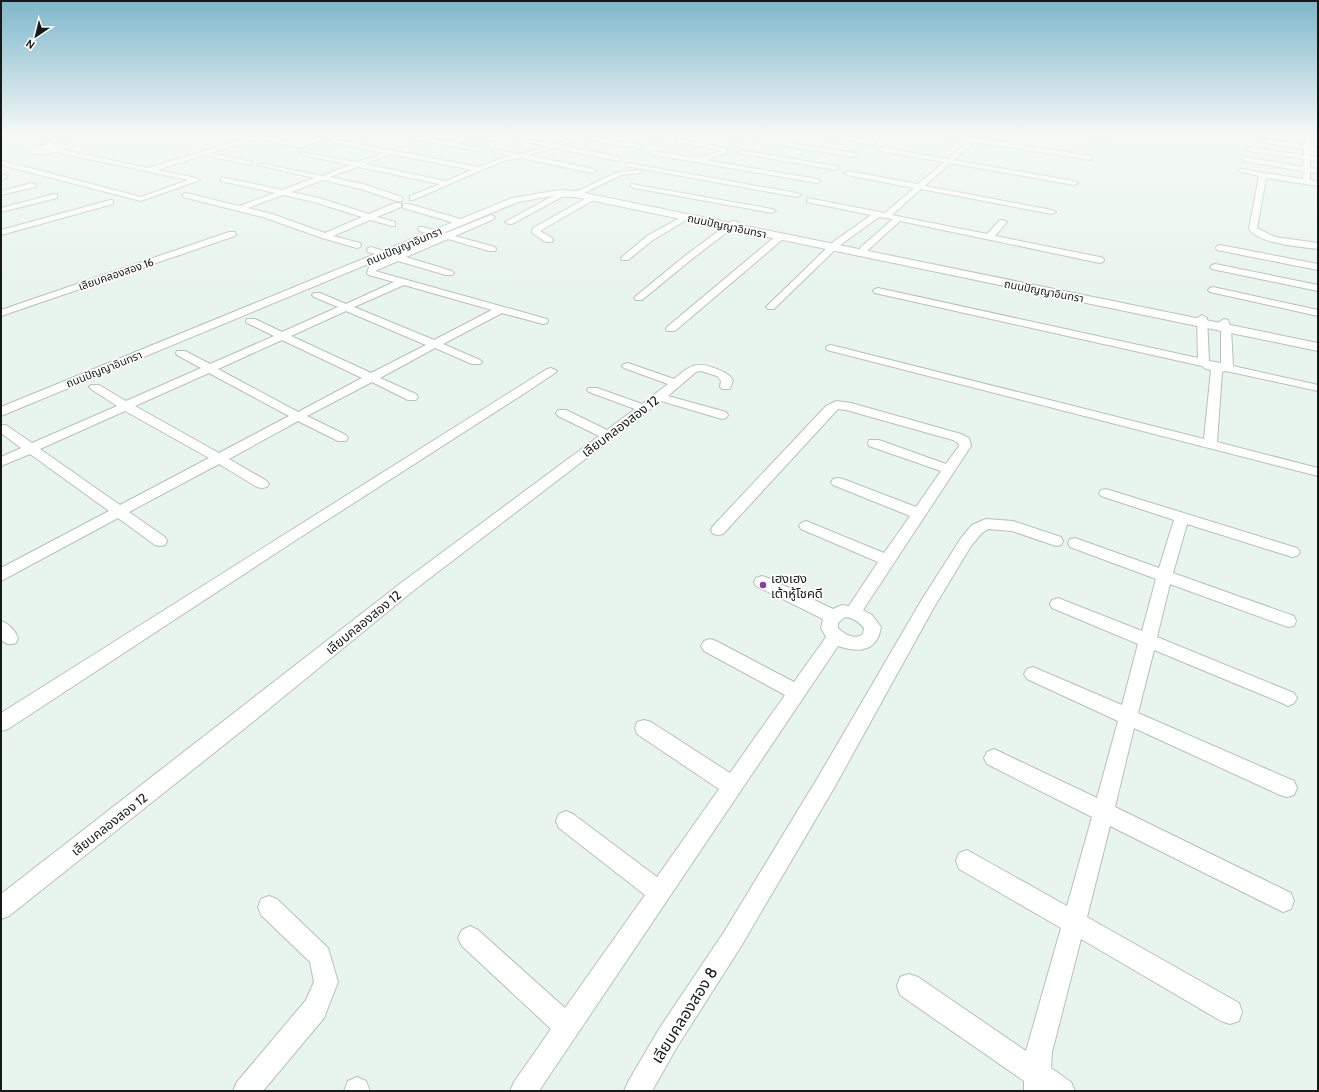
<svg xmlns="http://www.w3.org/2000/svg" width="1319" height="1092" font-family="Cabin,'Noto Sans Thai',sans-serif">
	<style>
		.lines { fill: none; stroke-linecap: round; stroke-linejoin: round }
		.minor-casing { stroke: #b5c1bb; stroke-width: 2 }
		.tertiary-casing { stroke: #b5c1bb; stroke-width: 2 }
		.minor { fill: #fff; fill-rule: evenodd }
		.tertiary { fill: #fff; fill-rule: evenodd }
		.poi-dot { fill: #8b3baa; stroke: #fff; stroke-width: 1.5 }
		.labels { text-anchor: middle; stroke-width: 3.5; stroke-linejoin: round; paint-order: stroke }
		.far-street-label { font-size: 11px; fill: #151917; stroke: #fff }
		.street-label { font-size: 13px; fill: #151917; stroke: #fff }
		.poi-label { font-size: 13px; fill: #151917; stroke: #fff; text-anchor: start }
		.near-street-label { font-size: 16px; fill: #151917; stroke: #fff }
	</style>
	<rect width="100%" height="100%" fill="#e8f4ee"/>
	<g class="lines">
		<g class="minor-casing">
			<path id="minor" d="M 67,133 L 78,133 L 59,139 L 52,144 L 60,147 L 60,149 L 148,168 L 248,137 L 243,135 L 246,133 L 301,144 L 331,133 L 340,133 L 301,148 L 256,139 L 211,153 L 252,162 L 253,163 L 250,165 L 204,155 L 157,170 L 196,178 L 200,180 L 141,201 L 1,165 L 1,161 L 3,161 L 141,197 L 188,180 L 54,152 C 47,154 34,156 28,152 L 36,147 L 45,145 L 47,141 ZM 52,148 L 39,150 L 40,150 Z
				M 402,133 L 413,133 L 416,135 L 413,137 Z
				M 468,133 L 484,133 L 483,134 L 504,140 L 501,142 L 476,137 L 457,143 L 479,148 L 479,150 L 477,151 L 417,140 L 414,138 L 417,136 L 449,142 L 469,135 Z
				M 583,133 L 592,133 L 587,136 L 640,145 L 643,147 L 640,149 L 580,138 L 561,145 L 618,157 L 621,159 L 618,161 L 554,148 L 528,155 L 593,169 L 596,171 L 593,173 L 520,158 L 503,161 L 413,200 L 410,200 L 410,196 L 440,184 L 358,167 L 330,177 L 366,185 L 402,197 L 402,201 L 396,201 L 361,189 L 323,180 L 291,192 L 319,198 L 369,214 L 395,203 L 401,203 L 401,207 L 377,217 L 395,222 L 395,226 L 392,226 L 370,220 L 333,236 L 360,243 L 361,245 L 360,247 L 357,248 L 322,238 L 266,218 L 183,197 L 182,195 L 186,193 L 239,206 L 275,193 L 221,181 L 221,177 L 282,190 L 314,178 L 258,165 L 258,163 L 322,176 L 350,165 L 300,154 L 300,152 L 357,162 L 384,153 L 331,142 L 330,141 L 333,139 L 479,167 L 499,159 L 511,156 L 491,151 L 491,149 L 520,154 L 547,146 L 518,140 L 518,138 L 554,144 ZM 391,154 L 472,170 L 446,181 L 365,164 ZM 283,195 L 314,202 L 362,217 L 325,233 L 272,214 L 248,208 Z
				M 639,133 L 652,133 L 664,137 L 661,139 Z
				M 714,133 L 728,133 L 757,140 L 754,142 Z
				M 805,133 L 822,133 L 873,141 L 876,143 L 873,145 Z
				M 929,133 L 945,133 L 972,138 L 979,133 L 982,135 L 979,138 L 1090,156 L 1093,158 L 1090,160 L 975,142 L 954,160 L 1074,181 L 1078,183 L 1074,185 L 950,163 L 925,186 L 1052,210 L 1056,212 L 1052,214 L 921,189 L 892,215 L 987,234 L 1000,220 L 1003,220 L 1007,222 L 995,236 L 1100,257 L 1103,258 L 1104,260 L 1103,262 L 1100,263 L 900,221 L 868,250 L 865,256 L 859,256 L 858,254 L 861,247 L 893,219 L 879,217 L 839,246 L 774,309 L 768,309 L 766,307 L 768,305 L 833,242 L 871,215 L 807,202 L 807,198 L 885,213 L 914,188 L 848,175 L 844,173 L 848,171 L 918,184 L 944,162 L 880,151 L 877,149 L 880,147 L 948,159 L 969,141 Z
				M 1076,133 L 1092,133 L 1107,137 L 1104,139 Z
				M 1305,133 L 1311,133 L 1311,146 L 1318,147 L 1318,151 L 1311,150 L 1310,156 L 1318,157 L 1318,161 L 1310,160 L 1310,168 L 1318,169 L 1318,173 L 1310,172 L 1310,180 L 1318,182 L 1318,186 L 1266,178 L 1257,228 L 1275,237 L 1318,243 L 1318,249 C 1299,246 1261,245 1249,229 L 1259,176 L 1238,171 L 1241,169 L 1303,179 L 1303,171 L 1244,161 L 1241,159 L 1244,157 L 1303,167 L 1304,159 L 1248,151 L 1245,149 L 1248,147 L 1304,155 L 1304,149 L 1266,143 L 1263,141 L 1266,139 L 1304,145 Z
				M 679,139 L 725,148 L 725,150 L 728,152 L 706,160 L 817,179 L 821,181 L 817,183 L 654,155 L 651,153 L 654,151 L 697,158 L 722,151 L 677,142 L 677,140 Z
				M 788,143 L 856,153 L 859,155 L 856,157 L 786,146 L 786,144 Z
				M 740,150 L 836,166 L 839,168 L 836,170 L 738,153 L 737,152 Z
				M 628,163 L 797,193 L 801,195 L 797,197 L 626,166 L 626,164 Z
				M 640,170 L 642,171 L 642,173 L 621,175 L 578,196 L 572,196 L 571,194 L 618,172 Z
				M 1,175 L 6,175 L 7,177 L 1,180 Z
				M 32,183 L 36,185 L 35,187 L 1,195 L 1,191 Z
				M 631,184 L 772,209 L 776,211 L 772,213 L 634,188 L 630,186 Z
				M 562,191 L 568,191 L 569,193 L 512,224 L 509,224 L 505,222 Z
				M 54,194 L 57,194 L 57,198 L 1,212 L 1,208 Z
				M 590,196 L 593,196 L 597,198 L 540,231 L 552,238 L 553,240 L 552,242 L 546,242 L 532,233 L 533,228 Z
				M 110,200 L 113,200 L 113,204 L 1,235 L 1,230 Z
				M 403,204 L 409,204 L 464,220 L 465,222 L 461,224 L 458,224 L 403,208 Z
				M 491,215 L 495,217 L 494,219 L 455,236 L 495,247 L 496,249 L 495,251 L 489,251 L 448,239 L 406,257 L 452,271 L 454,273 L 452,275 L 446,275 L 398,261 L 375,271 L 547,319 L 548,321 L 547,323 L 543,324 L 502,313 L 443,344 L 480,360 L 482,362 L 480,364 L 472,364 L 435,348 L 380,378 L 416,394 L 418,397 L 416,400 L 408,400 L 372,382 L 307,416 L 346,435 L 348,438 L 346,441 L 338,441 L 298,421 L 229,459 L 267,481 L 269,484 L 267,487 L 262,488 L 257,487 L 219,464 L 129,512 L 165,537 L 167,541 L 165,545 L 160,546 L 155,545 L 118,518 L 1,581 L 1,568 L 109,511 L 30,454 L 1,466 L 1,457 L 21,448 L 1,433 L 1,425 L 6,425 L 32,443 L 117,406 L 91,389 L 89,387 L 91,385 L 99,385 L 126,401 L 201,368 L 177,355 L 176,353 L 177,351 L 185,351 L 210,364 L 274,336 L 247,323 L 246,321 L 247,319 L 255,319 L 282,332 L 338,307 L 314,297 L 312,295 L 314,293 L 320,293 L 346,304 L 394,282 L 369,275 L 367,273 L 369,267 L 389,258 L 368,252 L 367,250 L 368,248 L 371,247 L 397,255 L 439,237 L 419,231 L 418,229 L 419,227 L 422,227 L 446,233 ZM 404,285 L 492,310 L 434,340 L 354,307 ZM 346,311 L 426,345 L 371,373 L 291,336 ZM 282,340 L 362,378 L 298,412 L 218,369 ZM 209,373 L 289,416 L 219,453 L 135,406 ZM 125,411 L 209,458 L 120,505 L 40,449 Z
				M 683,216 L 689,216 L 690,218 L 653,240 L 628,260 L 622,260 L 621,258 L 647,236 Z
				M 732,221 L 735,221 L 739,223 L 692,259 L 642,300 L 636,300 L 634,298 L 636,296 L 686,255 Z
				M 229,232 L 235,232 L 236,234 L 235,236 L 1,316 L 1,310 Z
				M 780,234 L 783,235 L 784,237 L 783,239 L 675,331 L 667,331 L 666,329 L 667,327 L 777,235 Z
				M 1220,245 L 1318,264 L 1318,270 L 1217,250 L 1216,248 L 1217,246 Z
				M 1215,264 L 1318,285 L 1318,291 L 1212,269 L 1210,267 L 1212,265 Z
				M 1213,287 L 1318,310 L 1318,316 L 1210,292 L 1208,290 L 1210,288 Z
				M 878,288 L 1198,358 L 1197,318 L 1202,315 L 1207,318 L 1209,361 L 1221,363 L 1221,328 L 1219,322 L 1224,319 L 1228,320 L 1231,328 L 1233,366 L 1318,385 L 1318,391 L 1226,371 L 1222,372 L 1217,442 L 1318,468 L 1318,476 L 827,350 L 826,348 L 827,346 L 831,345 L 1204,439 L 1211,370 L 1206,369 L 1202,366 L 875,293 L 873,291 L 875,289 Z
				M 628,363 L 674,379 C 690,366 695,361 714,368 C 722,371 728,373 733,380 L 730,389 L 722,389 L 720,387 L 721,381 L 717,376 L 701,371 L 696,372 L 668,396 L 726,412 L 728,415 L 726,418 L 722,419 L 661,401 L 413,591 L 249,725 L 9,916 L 1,919 L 1,894 L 401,583 L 599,436 L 558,416 L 556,413 L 558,410 L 566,410 L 607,430 L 635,409 L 589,392 L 587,390 L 589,388 L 597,388 L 642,404 L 668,384 L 624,368 L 622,366 L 624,364 Z
				M 551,368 L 557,371 L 555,373 L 528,391 L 293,542 L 8,729 L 1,731 L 1,713 L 547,369 Z
				M 836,401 L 851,403 L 961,434 L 969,438 L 971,446 L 863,610 L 872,615 L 881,627 C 877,652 859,653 838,646 L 539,1091 L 510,1091 L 514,1082 L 551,1029 L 462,946 L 458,938 L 462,930 L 470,926 L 478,930 L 565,1008 L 645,895 L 559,828 L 556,821 L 559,814 L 566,811 L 573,814 L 657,877 L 719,789 L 637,734 L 635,728 L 637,722 L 644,720 L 651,722 L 730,773 L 785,695 L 704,651 L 701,646 L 704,641 L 710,639 L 716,641 L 794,682 L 826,637 L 821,628 L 823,619 L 756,586 L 754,582 L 756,578 L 762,576 L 768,578 L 833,609 L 842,605 L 849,606 L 878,562 L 801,529 L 799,526 L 801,523 L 806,521 L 811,523 L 884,553 L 910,516 L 833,485 L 831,482 L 833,479 L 838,478 L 843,479 L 916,507 L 941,471 L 869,446 L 868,443 L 869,440 L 879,440 L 946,464 L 959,446 L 958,443 L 953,440 L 846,410 L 838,409 L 723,534 L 718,535 L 713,534 L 711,530 L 713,526 L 826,406 ZM 845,617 C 854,618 859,622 864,628 L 863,634 C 855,640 845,635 838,628 L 838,623 Z
				M 1106,489 L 1297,548 L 1300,552 L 1297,556 L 1292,557 L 1187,524 L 1173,573 L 1294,616 L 1296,621 L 1294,626 L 1288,627 L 1170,584 L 1157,637 L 1294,693 L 1297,698 L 1294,703 L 1288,706 L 1282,703 L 1154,650 L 1138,713 L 1294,781 L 1297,788 L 1294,795 L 1287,797 L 1280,795 L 1134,728 L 1115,807 L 1291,893 L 1294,901 L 1291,909 L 1283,912 L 1110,826 L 1087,917 L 1239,1003 L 1242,1012 L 1239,1021 L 1230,1024 L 1221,1021 L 1081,939 L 1052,1052 L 1051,1068 L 1071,1082 L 1075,1091 L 1024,1091 L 1024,1081 L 900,995 L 897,986 L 900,977 L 909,974 L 918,977 L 1026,1051 L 1061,928 L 959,869 L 956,861 L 959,853 L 967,850 L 1067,906 L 1092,817 L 987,764 L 984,758 L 987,752 L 994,749 L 1097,798 L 1118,721 L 1027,679 L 1024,674 L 1027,669 L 1033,667 L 1122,705 L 1138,644 L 1052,608 L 1050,604 L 1052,600 L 1058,598 L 1142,631 L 1156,579 L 1070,547 L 1068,543 L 1070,539 L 1075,538 L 1159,568 L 1174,520 L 1101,496 L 1099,493 L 1101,490 Z
				M 986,519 L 1013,521 L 1061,537 L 1063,541 L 1061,545 L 1056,546 L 1012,531 L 988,529 L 982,533 L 971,546 L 933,609 L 834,788 L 740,948 L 677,1047 L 652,1091 L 624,1091 L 628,1082 L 659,1029 L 724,932 L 820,774 L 921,601 L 961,538 L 972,525 Z
				M 1,621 C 9,624 15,630 18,638 L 16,643 C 10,645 6,645 1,639 Z
				M 269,896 L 277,899 L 328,948 L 338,982 L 324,1018 L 263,1091 L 233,1091 L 237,1082 L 306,1000 L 314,982 L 310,962 L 261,915 L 258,907 L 261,899 Z
				M 357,1077 L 366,1081 L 370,1091 L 344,1091 L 348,1081 Z"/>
		</g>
		<g class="tertiary-casing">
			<path id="tertiary" d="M 560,190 L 575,191 L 1318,343 L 1318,351 L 575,197 L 552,196 L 518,202 L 1,416 L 1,407 L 512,198 Z"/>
		</g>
		<use href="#minor" class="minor"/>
		<use href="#tertiary" class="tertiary"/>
	</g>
	<linearGradient id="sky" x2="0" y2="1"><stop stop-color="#7eb6cb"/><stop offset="0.47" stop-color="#f5faf7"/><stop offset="1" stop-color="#f5faf7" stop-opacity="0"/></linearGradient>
	<rect width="1319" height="286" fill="url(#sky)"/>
	<circle class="poi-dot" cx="763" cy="585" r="4"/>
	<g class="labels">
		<g class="far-street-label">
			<text transform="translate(727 226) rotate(12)" y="4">ถนนปัญญาอินทรา</text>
			<text transform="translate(404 246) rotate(-23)" y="4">ถนนปัญญาอินทรา</text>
			<text transform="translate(116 274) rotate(-19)" y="4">เลียบคลองสอง 16</text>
			<text transform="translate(1044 291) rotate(11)" y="4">ถนนปัญญาอินทรา</text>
			<text transform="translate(104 369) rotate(-22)" y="4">ถนนปัญญาอินทรา</text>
		</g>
		<g class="street-label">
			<text transform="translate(620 426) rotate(-37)" y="5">เลียบคลองสอง 12</text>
			<text transform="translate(363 622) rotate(-39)" y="5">เลียบคลองสอง 12</text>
			<text transform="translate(109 824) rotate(-38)" y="5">เลียบคลองสอง 12</text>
		</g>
		<g class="poi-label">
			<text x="771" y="583">เฮงเฮง<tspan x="771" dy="15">เต้าหู้โชคดี</tspan></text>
		</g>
		<g class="near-street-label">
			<text transform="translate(684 1015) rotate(-58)" y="6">เลียบคลองสอง 8</text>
		</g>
	</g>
	<rect width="1319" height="1092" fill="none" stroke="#151917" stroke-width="4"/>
	<g transform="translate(36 36) rotate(215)" stroke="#ffffff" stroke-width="3" paint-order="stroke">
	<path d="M0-3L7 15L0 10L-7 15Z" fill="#151917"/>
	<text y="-6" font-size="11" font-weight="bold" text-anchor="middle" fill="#151917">N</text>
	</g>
</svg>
